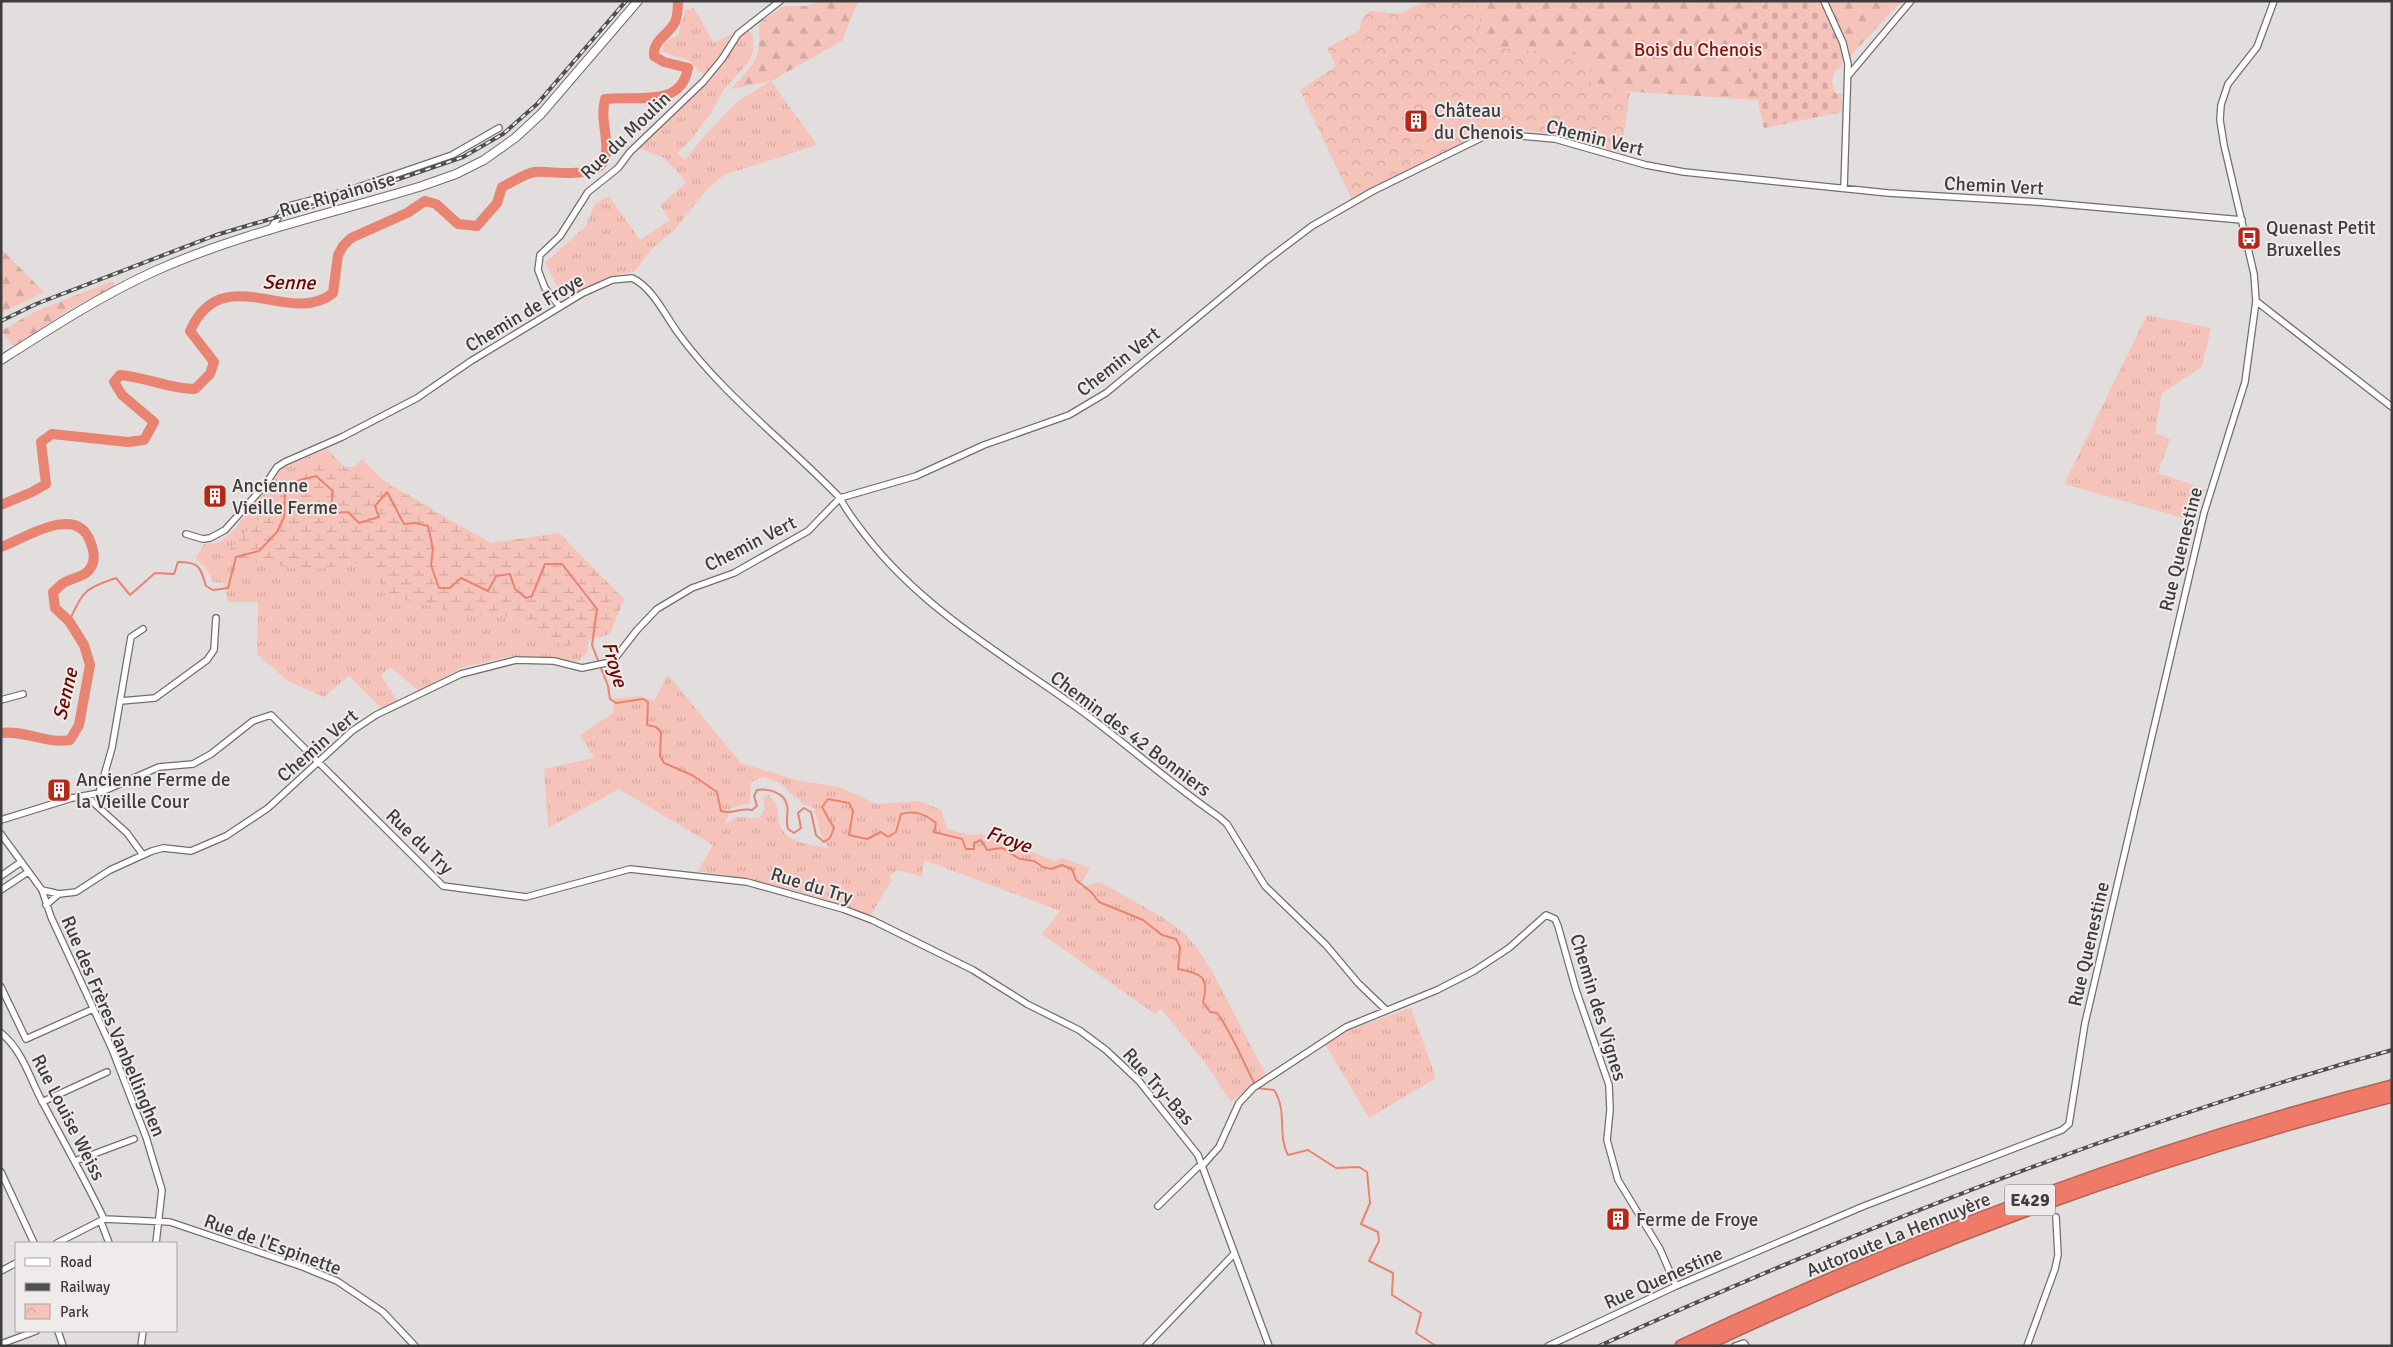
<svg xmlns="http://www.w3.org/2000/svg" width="2393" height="1347" font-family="Signika,sans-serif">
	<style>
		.grass { fill: url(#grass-tufts); fill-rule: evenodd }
		.forest { fill: url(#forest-firs) }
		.wetland { fill: url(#wetland-marsh) }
		.cemetery { fill: url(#cemetery-stones) }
		.park { fill: url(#park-crowns) }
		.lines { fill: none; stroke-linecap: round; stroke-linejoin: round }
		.stream { stroke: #e98372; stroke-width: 2 }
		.river { stroke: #e98372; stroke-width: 10 }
		.minor-casing { stroke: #726e6d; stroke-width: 8 }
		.tertiary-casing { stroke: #726e6d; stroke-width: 10 }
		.motorway-casing { stroke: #b06458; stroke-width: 14 }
		.minor { stroke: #fff; stroke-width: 5.5 }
		.tertiary { stroke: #fff; stroke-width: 8 }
		.motorway { stroke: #ee7a67; stroke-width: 11 }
		.rail-casing { stroke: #504e4e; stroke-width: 4 }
		.rail { stroke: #efebea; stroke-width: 2; stroke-dasharray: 5.5; stroke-linecap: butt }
		.labels { text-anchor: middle; stroke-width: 4; stroke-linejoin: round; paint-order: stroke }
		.shield { fill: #efebea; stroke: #737070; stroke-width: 1 }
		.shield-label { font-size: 18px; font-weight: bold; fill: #3e3c3c }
		.park-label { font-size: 19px; fill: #8e1104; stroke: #efebea }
		.poi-label { font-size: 19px; fill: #3e3c3c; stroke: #efebea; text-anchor: start }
		.street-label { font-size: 19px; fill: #3e3c3c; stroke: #efebea }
		.water-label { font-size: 20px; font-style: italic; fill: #680902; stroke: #efebea }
	</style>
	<defs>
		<pattern id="grass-tufts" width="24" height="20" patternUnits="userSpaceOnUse" patternTransform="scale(1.25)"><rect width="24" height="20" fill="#f5c3b9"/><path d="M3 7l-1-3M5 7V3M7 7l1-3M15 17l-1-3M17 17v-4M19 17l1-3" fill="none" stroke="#d3a8a0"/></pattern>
		<pattern id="forest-firs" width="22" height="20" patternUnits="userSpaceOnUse" patternTransform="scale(1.25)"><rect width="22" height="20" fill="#f5c3b9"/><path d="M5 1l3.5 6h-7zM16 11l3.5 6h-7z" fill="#d3a8a0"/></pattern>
		<pattern id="wetland-marsh" width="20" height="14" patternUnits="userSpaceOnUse" patternTransform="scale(1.25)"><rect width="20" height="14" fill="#f5c3b9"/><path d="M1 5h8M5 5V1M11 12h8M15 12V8" fill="none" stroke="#d3a8a0"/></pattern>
		<pattern id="cemetery-stones" width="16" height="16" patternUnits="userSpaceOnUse" patternTransform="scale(1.25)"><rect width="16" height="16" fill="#f5c3b9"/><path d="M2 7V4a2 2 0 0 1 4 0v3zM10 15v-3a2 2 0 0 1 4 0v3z" fill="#d3a8a0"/></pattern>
		<pattern id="park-crowns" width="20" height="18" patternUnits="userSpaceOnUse" patternTransform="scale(1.25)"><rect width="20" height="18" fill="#f5c3b9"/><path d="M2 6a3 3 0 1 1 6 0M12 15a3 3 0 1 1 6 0" fill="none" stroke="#d3a8a0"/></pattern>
	</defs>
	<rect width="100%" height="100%" fill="#e2dedd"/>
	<path class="grass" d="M 694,8 L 714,43 L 732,34 L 711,69 L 704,75 L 686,59 L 662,52 L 664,43 L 678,35 L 685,10 Z
		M 748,30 L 753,36 L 753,51 L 748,63 L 723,90 L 714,109 L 689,142 L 677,153 L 685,160 L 704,136 L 738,101 L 771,81 L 817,145 L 724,175 L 709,187 L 672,233 L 671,232 L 651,250 L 634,272 L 609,276 L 564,299 L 545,263 L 585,227 L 595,204 L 609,196 L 640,240 L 670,220 L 660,205 L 687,182 L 664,158 L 638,148 L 713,75 L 740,35 Z
		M 2147,315 L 2211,328 L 2202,367 L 2162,393 L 2155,433 L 2170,439 L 2158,473 L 2205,489 L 2194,521 L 2064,484 Z
		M 327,449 L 349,472 L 362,459 L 383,480 L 447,518 L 589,633 L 587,653 L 579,661 L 513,656 L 463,667 L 419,691 L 390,667 L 381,675 L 398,702 L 382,709 L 349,676 L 324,697 L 288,681 L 257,654 L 258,602 L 228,602 L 224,583 L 213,582 L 206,568 L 195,558 L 204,544 L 220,542 L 232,532 L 272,483 L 280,469 Z
		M 668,675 L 741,763 L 800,781 L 839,787 L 877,804 L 919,801 L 941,810 L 947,829 L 969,835 L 982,834 L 1055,861 L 1062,858 L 1090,868 L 1078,888 L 1100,882 L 1162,917 L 1184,933 L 1196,947 L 1212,971 L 1266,1075 L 1231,1102 L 1204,1061 L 1161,1009 L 1155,1014 L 1042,934 L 1060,911 L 924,860 L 922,877 L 898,870 L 889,876 L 892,880 L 870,916 C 815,893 756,879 698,871 L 713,845 L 619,789 L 548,828 L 544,769 L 594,758 L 580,735 L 613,713 L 614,699 L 640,696 L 654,701 ZM 763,777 L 778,782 L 803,804 L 814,808 L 821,834 L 828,848 C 814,845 788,843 781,828 C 775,814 783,810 769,795 L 763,796 L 765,809 L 759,818 L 736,817 L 725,824 L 731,808 L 750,803 L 751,782 Z
		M 1411,1008 L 1436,1078 L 1369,1118 L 1325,1044 L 1349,1030 Z"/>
	<path class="forest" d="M 822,1 L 858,1 L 842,41 L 771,81 L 731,89 C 756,62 761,60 759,23 L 784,6 L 807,6 Z
		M 1464,1 L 1780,1 L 1738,12 L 1758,100 L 1592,89 L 1588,55 L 1482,47 L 1478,2 Z
		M 1828,1 L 1902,1 L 1850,56 L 1849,48 Z
		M 1,249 L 44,292 L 1,313 Z
		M 112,281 L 115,286 L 72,308 L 14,347 L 1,331 L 36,311 Z"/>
	<path class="wetland" d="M 312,463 L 357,468 L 491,543 L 559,533 L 624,599 L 610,634 L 563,647 L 518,616 L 462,614 L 385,595 L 372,561 L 310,570 L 221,558 Z"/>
	<path class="cemetery" d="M 1780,1 L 1821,1 L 1843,49 L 1842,68 C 1829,70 1831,84 1836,94 L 1842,94 L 1842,112 L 1764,128 L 1738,12 Z"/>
	<path class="park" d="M 1428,1 L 1478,2 L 1482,47 L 1588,55 L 1592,89 L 1630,92 L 1621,153 C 1578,140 1535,126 1490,131 L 1352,200 L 1300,90 L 1336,66 L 1327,48 L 1360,30 L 1361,20 L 1370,11 L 1398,14 Z"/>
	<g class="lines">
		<path class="stream" d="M 69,621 C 84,591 83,589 116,578 L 130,595 L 155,573 L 174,574 L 178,562 C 199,562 200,566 206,586 L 213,590 L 228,588 L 236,557 L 259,551 L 277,532 L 284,517 L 285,491 L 293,482 L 316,476 L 333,491 L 331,507 L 335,513 L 348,512 L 359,523 L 379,517 L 375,506 L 387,492 L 404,524 L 415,523 L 428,526 L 433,549 L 431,565 L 439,588 L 450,588 L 461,578 L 488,591 L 496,576 L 510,574 L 515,589 L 526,598 L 532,596 L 545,564 L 562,564 L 597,609 L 592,645 L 608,686 L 610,699 L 616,703 L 643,699 L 648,702 L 647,725 L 656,727 L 661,732 L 660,756 L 664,763 L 692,775 L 717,792 L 721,811 C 732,815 741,807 752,810 L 757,806 L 754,796 L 757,790 C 767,788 784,792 787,805 C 789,812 785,820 788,829 L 794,833 L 801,828 L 798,813 L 804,808 L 811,812 L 816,835 L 824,842 L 830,838 L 834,828 L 822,807 L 828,799 L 849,803 L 853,811 L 849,835 L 867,839 L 881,832 L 888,837 L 896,832 L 901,814 C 915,810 925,814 936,823 L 934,832 L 962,839 L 966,849 L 974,849 L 974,843 L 981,840 L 987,850 L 1002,848 L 1020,859 L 1034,861 L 1043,867 L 1051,869 L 1062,865 L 1072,869 L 1076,880 L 1091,892 L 1099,902 L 1143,920 L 1162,935 L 1176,939 L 1180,947 L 1178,969 C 1201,973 1210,977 1203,1002 L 1210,1012 L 1217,1013 C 1234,1036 1243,1063 1257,1088 L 1274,1090 C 1288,1112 1277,1135 1288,1155 L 1308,1150 L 1336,1168 L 1359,1167 L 1367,1172 L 1370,1203 L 1361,1224 L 1378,1232 L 1379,1241 L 1369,1261 L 1393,1273 L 1392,1295 L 1421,1313 L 1416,1333 L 1436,1346"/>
		<path class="river" d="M 1,505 L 32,492 L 46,484 L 41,442 L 52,434 L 128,442 L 144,440 L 154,422 L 122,395 L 114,382 L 120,375 C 146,377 169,389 195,389 L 210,374 L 214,362 L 190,331 C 223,258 290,328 333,293 L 338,255 L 343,246 L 351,238 L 407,213 L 425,201 L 436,204 L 458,224 L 477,226 L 497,203 L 502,187 C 511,183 524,174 534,172 C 553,170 603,183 606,153 C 608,133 600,121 605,99 C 635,95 681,109 688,68 L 664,62 L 654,56 C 653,39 669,35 675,22 C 678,15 678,9 678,1
			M 1,547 C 24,539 76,503 90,541 C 93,548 96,559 91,567 C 86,577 74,577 65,582 C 61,584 57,589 53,592 L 55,608 L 69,621 L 84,645 L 90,665 L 79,725 L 70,740 C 46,744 25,730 1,733"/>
		<g class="minor-casing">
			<path id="minor" d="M 1824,1 L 1843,43 L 1848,64 L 1844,188
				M 1848,76 L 1911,1
				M 269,231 L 285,207 L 344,192 L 452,155 L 499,128
				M 2256,301 L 2392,407
				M 560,307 L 545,288 L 538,270 L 540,255 L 560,236 L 588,192 L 618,168 L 630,152 L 703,82 L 722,59 L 738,34 L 780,1
				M 186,534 L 203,539 L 210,538 L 225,530 L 265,485 L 277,467 L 285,462 L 342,437 L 417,398 L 471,361 L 583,293 L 612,280 L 632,278 C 652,287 665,315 678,333 C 723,395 787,443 840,498 C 847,512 856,523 866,536 C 924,611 1007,657 1083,712 C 1129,746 1171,784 1219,817 L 1227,824 L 1265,886 L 1326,945 L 1358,983 L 1385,1009
				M 1,700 L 23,694
				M 121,701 L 155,698 L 207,660 L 214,650 L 216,618
				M 99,793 L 112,748 L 131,637 L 143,629
				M 86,796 L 127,833 L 143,855
				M 1,820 L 72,798 L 99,793 L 159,767 L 193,764 L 211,754 L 253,721 L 271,715 L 443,886 L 526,897 L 630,869 L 747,882 L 843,909 L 872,920 L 973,970 L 1027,1004 L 1079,1030 L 1106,1050 L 1139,1081 L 1198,1155 L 1269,1346
				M 1,834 L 42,890 L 51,917 L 112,1049 L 146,1137 L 162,1190 L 156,1243
				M 1,876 L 21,862
				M 1,890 L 28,872
				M 42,890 L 59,894 L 76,892 L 110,870 L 152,851 L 163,848 L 191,851 L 226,836 L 268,808 L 352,731 L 376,715 L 461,674 L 516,660 L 554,661 L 582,668 L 606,663 L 616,657 L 637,630 L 657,609 L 692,588 L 734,573 L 808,531 L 840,498 L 916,476 L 984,445 L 1069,415 L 1106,393 L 1267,260 L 1312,226 L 1373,191 L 1483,137 L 1498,134 L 1555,139 L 1646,165 L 1684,172 L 1888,193 L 2038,202 L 2242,220
				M 46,905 L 59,894
				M 1,987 L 26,1039 L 93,1009
				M 1,1033 C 23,1051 29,1077 42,1101 C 63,1141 85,1179 104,1219
				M 42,1102 L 107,1072
				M 75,1161 L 134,1139
				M 1,1172 L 34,1243
				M 1158,1206 L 1198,1167 L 1203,1165 L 1219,1147 L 1239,1103 L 1253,1088 L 1346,1027 L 1437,990 L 1474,971 L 1509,948 L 1546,915 L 1555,919 L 1558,926 L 1576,990 L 1609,1085 L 1610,1110 L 1607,1140 L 1618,1180 L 1660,1249 L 1676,1286
				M 101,1222 L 109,1243
				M 57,1243 L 104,1219 L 170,1222 L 303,1267 L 337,1281 L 383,1312 L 415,1346
				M 1,1271 L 16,1263
				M 58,1331 L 63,1346
				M 1,1344 L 36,1331
				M 141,1346 L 143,1331
				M 1146,1346 L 1233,1255
				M 1548,1346 L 1676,1286 L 1864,1206 L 2062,1130 L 2069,1124 L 2085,1023 L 2204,513 L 2245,382 L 2256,301 L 2254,274 L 2224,145 L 2220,120 L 2221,105 L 2228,84 L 2257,47 L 2274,1
				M 1735,1346 L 1744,1343 L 1746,1346
				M 2027,1346 L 2055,1269 L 2058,1255 L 2056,1217"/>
		</g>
		<g class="tertiary-casing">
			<path id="tertiary" d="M 1,360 C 51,328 102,295 155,271 C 240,233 334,213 422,186 L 456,174 L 484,160 L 515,138 L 541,114 L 638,1"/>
		</g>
		<g class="motorway-casing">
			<path id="motorway" d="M 1681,1346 C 1909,1239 2148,1149 2392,1086
				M 1703,1346 C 1923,1242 2156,1157 2392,1096"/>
		</g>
		<use href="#minor" class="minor"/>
		<use href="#tertiary" class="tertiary"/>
		<use href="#motorway" class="motorway"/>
		<g class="rail-casing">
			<path id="rail" d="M 1,321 L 36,304 L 216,235 L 355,194 L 463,157 L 503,134 L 537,104 L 626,1
				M 1599,1346 C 1856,1229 2120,1126 2392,1050"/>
		</g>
		<use href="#rail" class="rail"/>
	</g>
	<defs>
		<g id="building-square" transform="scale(1.25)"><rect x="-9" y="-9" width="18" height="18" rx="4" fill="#b52818" stroke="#efebea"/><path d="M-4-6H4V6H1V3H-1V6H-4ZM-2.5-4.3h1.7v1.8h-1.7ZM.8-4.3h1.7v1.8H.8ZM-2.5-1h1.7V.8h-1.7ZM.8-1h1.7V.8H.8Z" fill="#fff"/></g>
		<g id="bus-square" transform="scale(1.25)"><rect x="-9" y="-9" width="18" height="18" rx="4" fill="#b52818" stroke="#efebea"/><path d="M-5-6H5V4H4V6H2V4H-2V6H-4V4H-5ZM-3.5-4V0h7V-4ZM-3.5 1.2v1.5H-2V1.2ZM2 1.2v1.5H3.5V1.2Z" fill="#fff"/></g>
	</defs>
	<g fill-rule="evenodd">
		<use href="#building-square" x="1416" y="121"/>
		<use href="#bus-square" x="2249" y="238"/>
		<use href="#building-square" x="215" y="496"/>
		<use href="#building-square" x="59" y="790"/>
		<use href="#building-square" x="1618" y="1219"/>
	</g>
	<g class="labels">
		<rect class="shield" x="2005" y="1184.5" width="50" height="31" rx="4"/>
		<g class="shield-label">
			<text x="2030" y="1206">E429</text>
		</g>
		<g class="park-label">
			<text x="1698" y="56">Bois du Chenois</text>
		</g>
		<g class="poi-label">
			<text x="1434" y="117">Château<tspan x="1434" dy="22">du Chenois</tspan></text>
			<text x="2266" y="234">Quenast Petit<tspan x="2266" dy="22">Bruxelles</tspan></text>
			<text x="232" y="492">Ancienne<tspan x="232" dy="22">Vieille Ferme</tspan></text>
			<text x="76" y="786">Ancienne Ferme de<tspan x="76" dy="22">la Vieille Cour</tspan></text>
			<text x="1636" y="1226">Ferme de Froye</text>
		</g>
		<g class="street-label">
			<text transform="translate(625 135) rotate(-44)" y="7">Rue du Moulin</text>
			<text transform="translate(1595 137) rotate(14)" y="7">Chemin Vert</text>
			<text transform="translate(1994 185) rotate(3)" y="7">Chemin Vert</text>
			<text transform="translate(337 194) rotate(-16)" y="7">Rue Ripainoise</text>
			<text transform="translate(524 312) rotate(-31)" y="7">Chemin de Froye</text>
			<text transform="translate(1118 361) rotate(-38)" y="7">Chemin Vert</text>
			<text transform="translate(750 543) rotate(-27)" y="7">Chemin Vert</text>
			<text transform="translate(2180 549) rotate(-76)" y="7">Rue Quenestine</text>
			<text transform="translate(1131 733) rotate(37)" y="7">Chemin des 42 Bonniers</text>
			<text transform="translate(317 745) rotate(-41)" y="7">Chemin Vert</text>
			<text transform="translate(420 841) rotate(44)" y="7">Rue du Try</text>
			<text transform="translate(812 885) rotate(17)" y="7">Rue du Try</text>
			<text transform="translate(2088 944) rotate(-77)" y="7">Rue Quenestine</text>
			<text transform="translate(1599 1007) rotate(73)" y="7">Chemin des Vignes</text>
			<text transform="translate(114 1026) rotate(67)" y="7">Rue des Frères Vanbellinghen</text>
			<text transform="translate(1159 1086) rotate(48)" y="7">Rue Try-Bas</text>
			<text transform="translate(69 1117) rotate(63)" y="7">Rue Louise Weiss</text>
			<text transform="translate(1898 1234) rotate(-22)" y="7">Autoroute La Hennuyère</text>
			<text transform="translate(273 1244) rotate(20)" y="7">Rue de l'Espinette</text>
			<text transform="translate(1663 1277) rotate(-24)" y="7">Rue Quenestine</text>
		</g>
		<g class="water-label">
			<text transform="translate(289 282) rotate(1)" y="7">Senne</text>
			<text transform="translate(615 664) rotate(74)" y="7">Froye</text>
			<text transform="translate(65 694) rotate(-77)" y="7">Senne</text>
			<text transform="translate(1009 839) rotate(19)" y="7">Froye</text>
		</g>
	</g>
	<rect width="2393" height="1347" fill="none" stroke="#3e3c3c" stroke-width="5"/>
	<rect x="15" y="1242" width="162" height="90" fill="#efebea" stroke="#a8a5a4"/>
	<rect x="25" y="1258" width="25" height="8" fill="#ffffff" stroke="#a8a5a4"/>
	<text x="60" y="1267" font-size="15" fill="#3e3c3c">Road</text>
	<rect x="25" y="1283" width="25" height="8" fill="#504e4e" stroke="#a8a5a4"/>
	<text x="60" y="1292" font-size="15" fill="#3e3c3c">Railway</text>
	<rect x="25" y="1304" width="25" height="15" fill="url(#park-crowns)" stroke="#a8a5a4"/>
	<text x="60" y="1317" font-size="15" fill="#3e3c3c">Park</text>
</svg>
